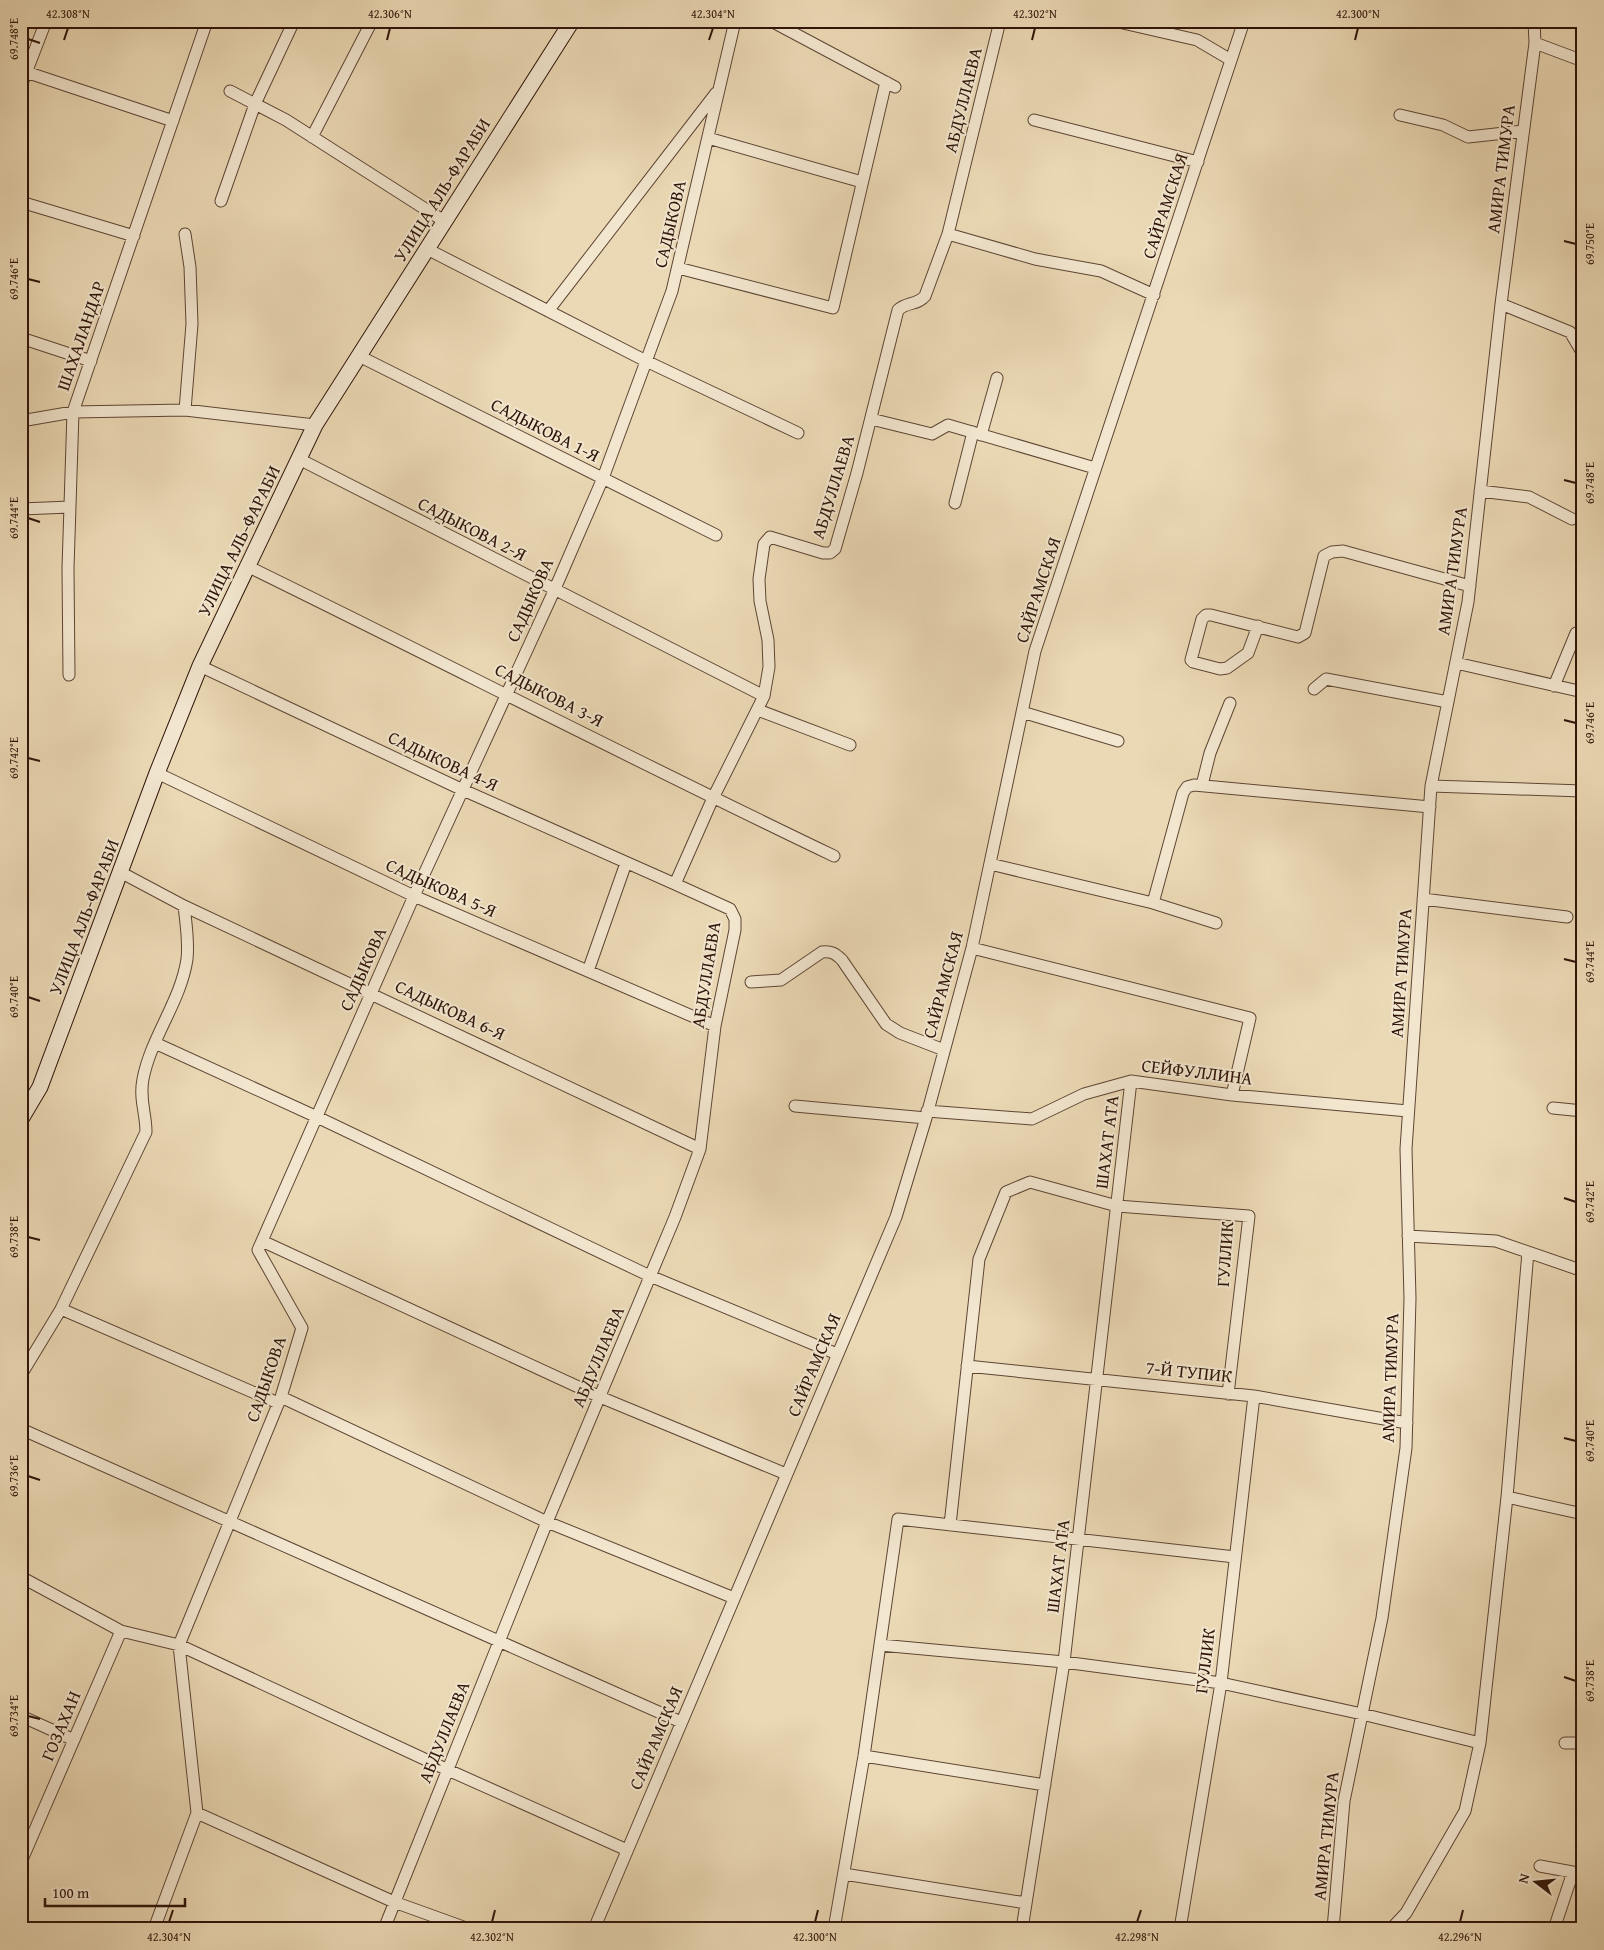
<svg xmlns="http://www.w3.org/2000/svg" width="1604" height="1950" font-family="'Gentium Book Plus',serif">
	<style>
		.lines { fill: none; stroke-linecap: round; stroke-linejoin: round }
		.minor-casing { stroke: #5e4534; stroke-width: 13 }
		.secondary-casing { stroke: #2f1409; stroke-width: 17 }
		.minor { stroke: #f2e6cf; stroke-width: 11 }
		.secondary { stroke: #f2e6cf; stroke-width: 15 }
		.ticks { fill: none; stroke: #2f1409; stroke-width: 2 }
		.labels { text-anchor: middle; stroke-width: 4; stroke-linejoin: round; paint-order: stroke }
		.street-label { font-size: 18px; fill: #2f1409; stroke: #f2e6cf }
		.neatline { fill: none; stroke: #2f1409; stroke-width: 2 }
		.ticks-label { font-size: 12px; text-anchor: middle; fill: #2f1409 }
	</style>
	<rect width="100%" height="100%" fill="#ebd9b5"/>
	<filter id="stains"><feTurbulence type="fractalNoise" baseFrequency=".004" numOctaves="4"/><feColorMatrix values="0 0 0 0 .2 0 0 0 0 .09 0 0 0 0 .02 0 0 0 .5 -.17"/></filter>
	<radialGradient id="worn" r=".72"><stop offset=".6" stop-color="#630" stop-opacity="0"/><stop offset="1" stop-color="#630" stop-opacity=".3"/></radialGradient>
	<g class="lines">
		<g class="minor-casing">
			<path id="minor" d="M 771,21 L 895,87
				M 1114,21 L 1197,40 L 1231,60
				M 1535,43 L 1583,61
				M 26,72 L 173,121
				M 21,86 L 46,21
				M 230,91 L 286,120 L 444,221
				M 1400,115 L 1443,125 L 1468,137 L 1523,131
				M 1034,120 L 1198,162
				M 312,137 L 372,21
				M 708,138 L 862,182
				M 221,201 L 255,104 L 294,21
				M 21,202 L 134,236
				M 948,234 L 1035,259 L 1101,271 L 1154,295
				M 427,249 L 646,361 L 798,433
				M 678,268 L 833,308 L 886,82
				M 1501,304 L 1570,332 L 1583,354
				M 548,311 L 716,93
				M 21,338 L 91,361
				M 359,356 L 716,535
				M 185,410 L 192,324 L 190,267 L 185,234
				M 871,419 L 932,434 L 948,425 L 1095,468
				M 21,421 L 73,412 L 185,410 L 315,425
				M 981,435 L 997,378
				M 299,459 L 764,696
				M 1480,491 L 1529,497 L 1572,519
				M 955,503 L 973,432
				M 21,509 L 70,507
				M 247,566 C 443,662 637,762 834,856
				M 1258,626 L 1248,653 L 1227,668 L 1220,669 L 1193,662 L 1191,660 L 1202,619 L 1206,615 L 1211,615 L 1298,637 L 1305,633 L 1324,556 L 1332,552 L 1343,551 L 1470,586
				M 1456,663 L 1583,692
				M 200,666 L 463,790 L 675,884
				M 69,675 L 68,568 L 73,412 L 207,21
				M 1554,686 L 1576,633
				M 1314,689 L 1326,679 L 1448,702
				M 758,710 L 850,745
				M 1022,712 L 1118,741
				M 157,773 L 414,896 L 715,1026
				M 1202,785 L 1210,753 L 1230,703
				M 1431,786 L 1583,791
				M 990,864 L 1153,903 L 1183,793 L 1187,787 L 1194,785 L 1430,807
				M 122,873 L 184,906 L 700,1149
				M 1423,899 L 1567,917
				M 1153,903 L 1216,923
				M 972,948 L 1250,1018 L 1232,1095
				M 588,971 L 626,863
				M 751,982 L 781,980 L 822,952 C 831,951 835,953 842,960 L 886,1024 L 900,1033 L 944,1050
				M 155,1043 L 317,1117 L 650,1276 L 837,1354
				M 795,1106 L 926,1118
				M 1553,1108 L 1583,1111
				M 927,1111 L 1032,1119 L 1084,1094 L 1131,1081 L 1232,1095 L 1408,1111
				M 1408,1236 L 1496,1241 L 1583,1271
				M 262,1241 L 600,1397 L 786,1474
				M 61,1309 L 278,1403
				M 967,1366 L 1254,1396 L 1407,1423
				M 21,1375 L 61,1309 L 146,1132 C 146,1113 139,1099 143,1079 C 151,1037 181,1001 187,959 C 189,941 186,924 184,906
				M 281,1397 L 547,1522 L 734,1598
				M 21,1429 C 242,1525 460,1626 681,1722
				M 1507,1497 L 1583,1514
				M 950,1525 L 979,1259 L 1006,1192 L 1030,1182 L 1117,1206 L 1249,1216 L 1228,1394
				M 21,1577 L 121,1631 L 179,1645 L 448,1770 L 627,1850
				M 880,1645 L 1064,1662 L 1221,1683 L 1362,1714 L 1480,1743
				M 21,1716 L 74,1740
				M 1565,1743 L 1583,1743
				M 864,1756 L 1045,1785
				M 197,1813 L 394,1902 L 469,1929
				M 21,1862 L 121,1631
				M 1540,1866 L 1583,1874
				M 844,1874 L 1026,1903
				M 154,1929 L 197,1813 L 179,1645 L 281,1397 L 302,1328 L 258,1250 L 414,896 L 554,591 L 603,478 L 672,291 L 735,21
				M 384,1929 L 547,1522 L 675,1217 L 700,1149 L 715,1026 L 735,930 L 735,919 L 730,909 L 675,884 L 713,798 L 764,696 L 769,667 L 768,640 L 760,601 L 759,579 L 764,544 L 770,537 L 823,553 L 830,553 L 835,549 L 857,473 L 898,310 C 906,302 918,305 925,296 L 948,234 L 1000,21
				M 594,1929 L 896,1217 L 926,1118 L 972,948 L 1035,651 L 1244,21
				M 834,1929 L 864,1756 L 898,1519 L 1235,1557
				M 1022,1929 L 1064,1662 L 1131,1081
				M 1180,1929 L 1221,1683 L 1254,1396
				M 1333,1929 L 1344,1801 L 1382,1618 L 1406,1448 L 1410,1298 L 1406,1149 L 1431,786 L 1468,602 L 1501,304 L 1535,43 L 1534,21
				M 1391,1929 L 1406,1913 L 1465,1811 L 1480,1743 L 1507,1497 L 1528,1252
				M 1554,1929 L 1573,1872"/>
		</g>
		<g class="secondary-casing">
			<path id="secondary" d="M 21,1119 L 40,1087 L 157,773 L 200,666 L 315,425 L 572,21"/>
		</g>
		<use href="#minor" class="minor"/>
		<use href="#secondary" class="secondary"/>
	</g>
	<path class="ticks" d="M 28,39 L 40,43M 64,40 L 68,28M 387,40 L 390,28M 709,40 L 713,28M 1032,40 L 1035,28M 1355,40 L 1358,28M 1564,241 L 1576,244M 28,279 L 40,282M 1564,480 L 1576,483M 28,518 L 40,522M 1564,720 L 1576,723M 28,758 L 40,761M 1564,959 L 1576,962M 28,997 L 40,1001M 1564,1198 L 1576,1202M 28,1237 L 40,1240M 1564,1438 L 1576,1441M 28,1476 L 40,1480M 1564,1677 L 1576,1681M 28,1716 L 40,1719M 169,1922 L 173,1910M 492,1922 L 495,1910M 815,1922 L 818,1910M 1137,1922 L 1141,1910M 1460,1922 L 1463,1910"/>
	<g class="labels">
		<g class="street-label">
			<text transform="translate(963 100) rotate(-76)" y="6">АБДУЛЛАЕВА</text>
			<text transform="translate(1501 169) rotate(-83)" y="6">АМИРА ТИМУРА</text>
			<text transform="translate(442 190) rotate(-58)" y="6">УЛИЦА АЛЬ-ФАРАБИ</text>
			<text transform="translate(1165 206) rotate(-72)" y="6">САЙРАМСКАЯ</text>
			<text transform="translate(670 224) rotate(-77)" y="6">САДЫКОВА</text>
			<text transform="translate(81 336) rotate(-71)" y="6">ШАХАЛАНДАР</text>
			<text transform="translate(545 430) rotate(27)" y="6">САДЫКОВА 1-Я</text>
			<text transform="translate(833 487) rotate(-73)" y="6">АБДУЛЛАЕВА</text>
			<text transform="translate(472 529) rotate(27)" y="6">САДЫКОВА 2-Я</text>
			<text transform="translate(239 541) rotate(-64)" y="6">УЛИЦА АЛЬ-ФАРАБИ</text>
			<text transform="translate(1452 571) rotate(-82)" y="6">АМИРА ТИМУРА</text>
			<text transform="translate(1038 590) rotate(-72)" y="6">САЙРАМСКАЯ</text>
			<text transform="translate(530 600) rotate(-66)" y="6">САДЫКОВА</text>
			<text transform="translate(549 695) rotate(27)" y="6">САДЫКОВА 3-Я</text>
			<text transform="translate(443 761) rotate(25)" y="6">САДЫКОВА 4-Я</text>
			<text transform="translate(441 888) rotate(24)" y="6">САДЫКОВА 5-Я</text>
			<text transform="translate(84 917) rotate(-69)" y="6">УЛИЦА АЛЬ-ФАРАБИ</text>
			<text transform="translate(363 969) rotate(-66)" y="6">САДЫКОВА</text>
			<text transform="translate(1401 973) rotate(-86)" y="6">АМИРА ТИМУРА</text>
			<text transform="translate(706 975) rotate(-81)" y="6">АБДУЛЛАЕВА</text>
			<text transform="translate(943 985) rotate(-75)" y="6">САЙРАМСКАЯ</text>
			<text transform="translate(450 1010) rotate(25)" y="6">САДЫКОВА 6-Я</text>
			<text transform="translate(1197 1072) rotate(7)" y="6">СЕЙФУЛЛИНА</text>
			<text transform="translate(1107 1142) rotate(-83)" y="6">ШАХАТ АТА</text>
			<text transform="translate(1225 1254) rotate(-86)" y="6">ГУЛЛИК</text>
			<text transform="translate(598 1357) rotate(-67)" y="6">АБДУЛЛАЕВА</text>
			<text transform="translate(814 1365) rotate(-67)" y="6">САЙРАМСКАЯ</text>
			<text transform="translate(1189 1372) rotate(6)" y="6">7-Й ТУПИК</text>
			<text transform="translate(1390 1378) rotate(-88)" y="6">АМИРА ТИМУРА</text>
			<text transform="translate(266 1379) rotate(-71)" y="6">САДЫКОВА</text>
			<text transform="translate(1058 1566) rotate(-83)" y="6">ШАХАТ АТА</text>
			<text transform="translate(1205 1661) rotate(-83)" y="6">ГУЛЛИК</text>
			<text transform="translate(61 1726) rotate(-67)" y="6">ГОЗАХАН</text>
			<text transform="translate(444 1732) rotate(-68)" y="6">АБДУЛЛАЕВА</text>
			<text transform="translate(656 1738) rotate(-67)" y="6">САЙРАМСКАЯ</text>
			<text transform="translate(1326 1836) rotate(-84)" y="6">АМИРА ТИМУРА</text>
		</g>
	</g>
	<rect width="1604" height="1950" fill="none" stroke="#ebd9b5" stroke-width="55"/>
	<g transform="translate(1536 1882) rotate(286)" stroke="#f2e6cf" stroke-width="4" paint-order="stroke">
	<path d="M0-4L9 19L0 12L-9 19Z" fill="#2f1409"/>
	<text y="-8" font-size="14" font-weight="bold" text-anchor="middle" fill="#2f1409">N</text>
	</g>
	<path d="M45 1898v8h140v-8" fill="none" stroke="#2f1409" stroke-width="2.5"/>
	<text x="52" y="1898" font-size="15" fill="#2f1409" stroke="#f2e6cf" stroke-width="4" paint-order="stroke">100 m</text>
	<rect x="28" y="28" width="1548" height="1894" class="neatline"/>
	<g class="ticks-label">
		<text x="68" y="18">42.308°N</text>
		<text x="390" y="18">42.306°N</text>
		<text x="713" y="18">42.304°N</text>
		<text x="1035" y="18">42.302°N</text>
		<text x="1358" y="18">42.300°N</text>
		<text transform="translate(14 39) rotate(-90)" y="4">69.748°E</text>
		<text transform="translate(1590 244) rotate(-90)" y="4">69.750°E</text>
		<text transform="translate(14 279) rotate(-90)" y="4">69.746°E</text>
		<text transform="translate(1590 483) rotate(-90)" y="4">69.748°E</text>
		<text transform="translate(14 518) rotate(-90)" y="4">69.744°E</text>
		<text transform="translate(1590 723) rotate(-90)" y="4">69.746°E</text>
		<text transform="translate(14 758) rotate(-90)" y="4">69.742°E</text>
		<text transform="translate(1590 962) rotate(-90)" y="4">69.744°E</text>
		<text transform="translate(14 997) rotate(-90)" y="4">69.740°E</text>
		<text transform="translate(1590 1202) rotate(-90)" y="4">69.742°E</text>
		<text transform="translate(14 1237) rotate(-90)" y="4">69.738°E</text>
		<text transform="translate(1590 1441) rotate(-90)" y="4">69.740°E</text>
		<text transform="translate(14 1476) rotate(-90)" y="4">69.736°E</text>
		<text transform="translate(1590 1681) rotate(-90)" y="4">69.738°E</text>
		<text transform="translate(14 1716) rotate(-90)" y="4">69.734°E</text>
		<text x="169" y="1941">42.304°N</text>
		<text x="492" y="1941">42.302°N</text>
		<text x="815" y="1941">42.300°N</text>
		<text x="1137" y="1941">42.298°N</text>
		<text x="1460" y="1941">42.296°N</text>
	</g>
	<rect width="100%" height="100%" filter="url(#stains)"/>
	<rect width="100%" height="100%" fill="url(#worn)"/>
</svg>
